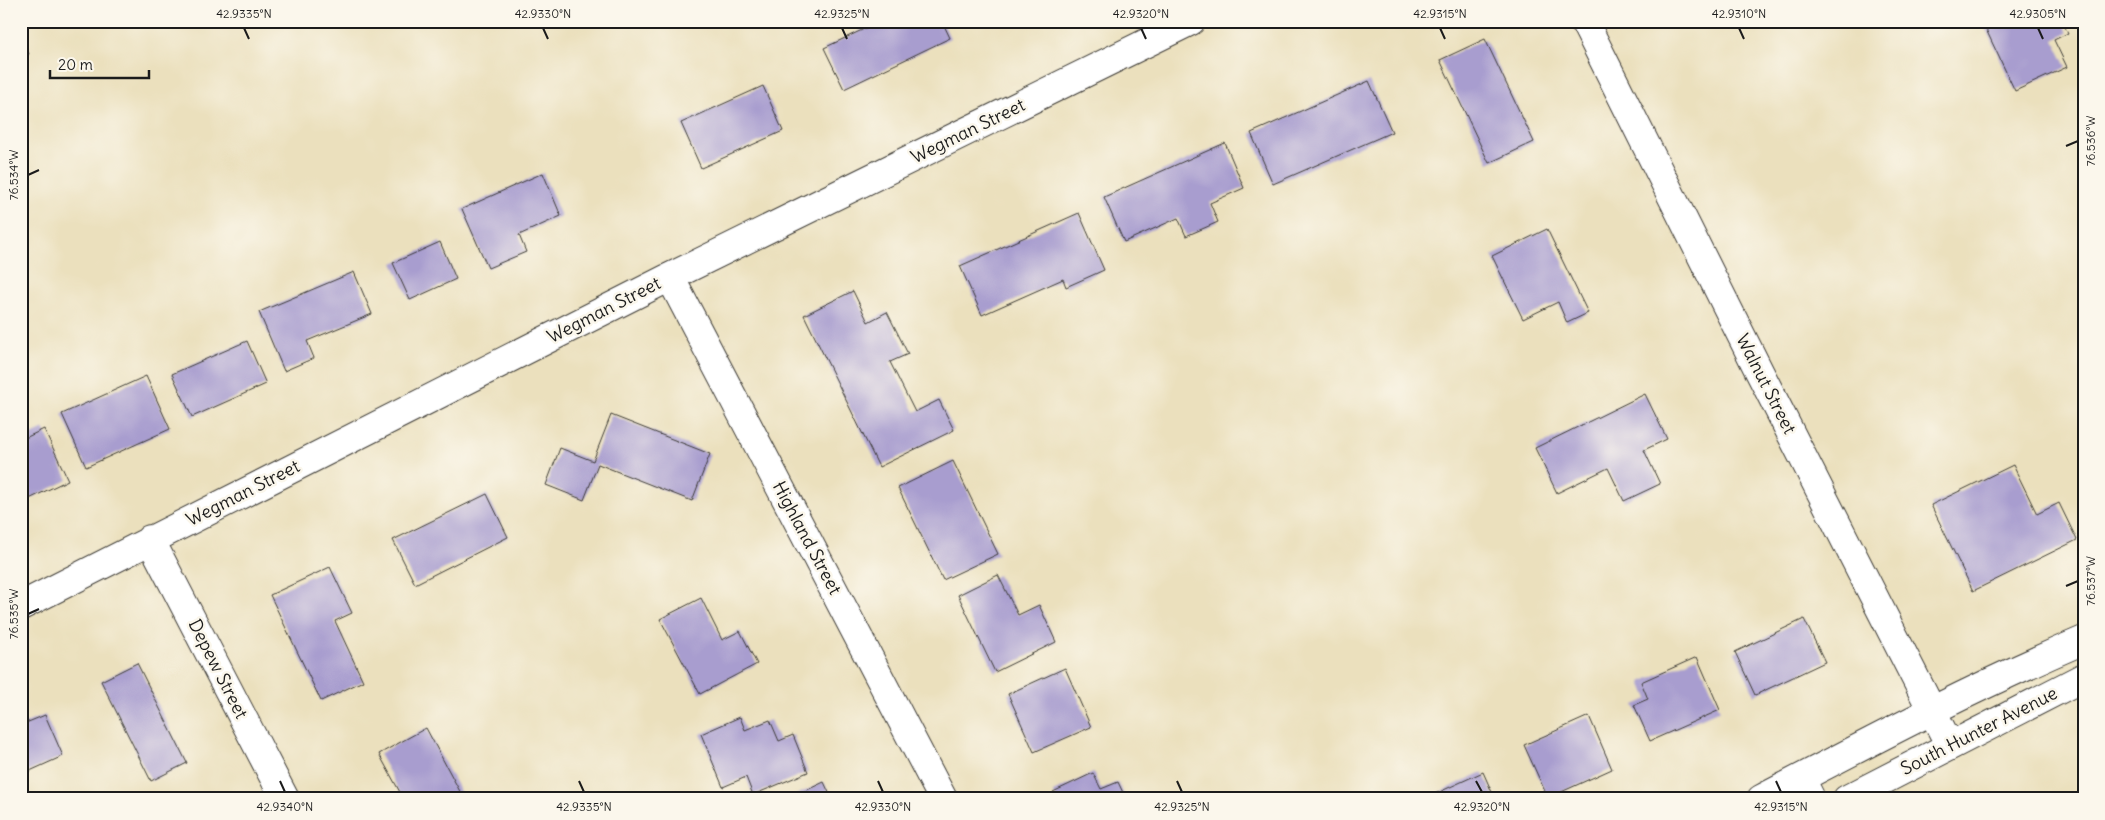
<svg xmlns="http://www.w3.org/2000/svg" width="2105" height="820" font-family="Delius,sans-serif">
	<style>
		.building { fill: #a89dcf }
		.lines { fill: none; stroke-linecap: round; stroke-linejoin: round }
		.lane-casing { stroke: #3b3934; stroke-width: 16 }
		.street-casing { stroke: #3b3934; stroke-width: 30 }
		.lane { stroke: #fff; stroke-width: 14 }
		.street { stroke: #fff; stroke-width: 28 }
		.ticks { fill: none; stroke: #1c1c1c; stroke-width: 2 }
		.labels { text-anchor: middle; stroke-width: 5; stroke-linejoin: round; paint-order: stroke }
		.street-label { font-size: 18px; fill: #1c1c1c; stroke: #fbf7ec }
		.neatline { fill: none; stroke: #1c1c1c; stroke-width: 2 }
		.ticks-label { font-size: 12px; text-anchor: middle; fill: #1c1c1c }
	</style>
	<rect width="100%" height="100%" fill="#fbf7ec"/>
	<filter id="ink" filterUnits="userSpaceOnUse"><feTurbulence type="fractalNoise" baseFrequency=".02" numOctaves="2"/><feDisplacementMap in="SourceGraphic" scale="10" xChannelSelector="R" yChannelSelector="G"/><feConvolveMatrix kernelMatrix="1 2 1 2 8 2 1 2 1" color-interpolation-filters="sRGB"/></filter>
	<filter id="wash" filterUnits="userSpaceOnUse"><feTurbulence type="fractalNoise" baseFrequency=".0096" numOctaves="4" result="noise"/><feDisplacementMap in="SourceGraphic" scale="20" xChannelSelector="R" yChannelSelector="G"/><feGaussianBlur stdDeviation="1.12" result="paint"/><feColorMatrix in="noise" values="0 0 0 0 0 0 0 0 0 0 0 0 0 0 0 0 0 1.4 0 .05"/><feComposite in="paint" operator="in"/></filter>
	<g filter="url(#wash)">
		<rect width="100%" height="100%" fill="#ebe0bd"/>
		<g id="blocks">
			<path class="building" d="M 881,21 L 942,21 L 950,38 L 844,89 L 824,48 Z
				M 1982,21 L 2062,21 L 2068,33 L 2054,40 L 2067,67 L 2015,91 Z
				M 21,38 L 29,54 L 21,58 Z
				M 1485,39 L 1534,142 L 1489,163 L 1440,60 Z
				M 1369,81 L 1392,132 L 1273,184 L 1251,133 Z
				M 763,86 L 783,131 L 701,168 L 681,123 Z
				M 1225,143 L 1244,188 L 1210,203 L 1218,222 L 1186,236 L 1178,218 L 1124,242 L 1104,197 Z
				M 543,173 L 561,216 L 519,235 L 526,252 L 488,268 L 462,209 Z
				M 1079,213 L 1104,270 L 1066,287 L 1063,279 L 982,315 L 960,266 Z
				M 1547,229 L 1588,313 L 1567,323 L 1558,302 L 1523,319 L 1492,256 Z
				M 440,242 L 456,279 L 410,300 L 393,263 Z
				M 354,272 L 372,314 L 307,341 L 314,358 L 284,371 L 259,312 Z
				M 853,291 L 868,322 L 887,312 L 908,354 L 890,362 L 915,412 L 939,400 L 954,430 L 879,467 L 804,315 Z
				M 247,341 L 266,384 L 192,417 L 172,374 Z
				M 146,376 L 170,429 L 86,467 L 62,414 Z
				M 1645,394 L 1667,439 L 1644,450 L 1660,484 L 1624,501 L 1608,468 L 1557,493 L 1535,448 Z
				M 611,415 L 710,454 L 692,501 L 598,464 L 584,500 L 546,485 L 560,448 L 593,461 Z
				M 44,429 L 68,480 L 21,503 L 21,440 Z
				M 953,461 L 998,554 L 943,580 L 898,488 Z
				M 2013,465 L 2037,514 L 2059,503 L 2077,540 L 1973,591 L 1931,505 Z
				M 487,494 L 508,537 L 415,584 L 393,540 Z
				M 330,567 L 352,613 L 335,621 L 363,681 L 321,701 L 270,595 Z
				M 998,575 L 1018,615 L 1039,605 L 1056,642 L 995,672 L 958,595 Z
				M 701,598 L 722,640 L 740,631 L 757,664 L 700,694 L 660,619 Z
				M 1804,619 L 1825,662 L 1755,695 L 1735,652 Z
				M 1697,657 L 1720,710 L 1650,741 L 1634,705 L 1648,699 L 1641,682 Z
				M 137,663 L 187,763 L 151,781 L 101,681 Z
				M 1065,668 L 1091,727 L 1034,752 L 1008,694 Z
				M 45,715 L 63,756 L 21,775 L 21,725 Z
				M 1589,716 L 1612,769 L 1548,798 L 1524,745 Z
				M 740,717 L 745,730 L 770,720 L 779,741 L 793,735 L 808,772 L 753,795 L 746,777 L 723,787 L 701,734 Z
				M 426,728 L 464,799 L 393,799 L 401,794 L 379,754 Z
				M 1483,772 L 1495,799 L 1424,799 Z
				M 1093,773 L 1101,789 L 1118,782 L 1126,799 L 1057,799 L 1053,792 Z
				M 824,782 L 832,799 L 788,799 Z"/>
		</g>
	</g>
	<g filter="url(#ink)">
		<use href="#blocks" fill-opacity="0" stroke="#3b3934" stroke-width="1"/>
		<g class="lines">
			<g class="lane-casing">
				<path id="lane" d="M 1807,775 L 1819,799"/>
			</g>
			<g class="street-casing">
				<path id="street" d="M 1584,21 L 1759,371 L 1950,746
					M 670,277 L 943,799
					M 150,539 L 285,799
					M 21,606 L 670,277 L 1191,21
					M 1761,799 C 1868,743 1973,687 2084,640
					M 1847,799 L 2084,677"/>
			</g>
			<use href="#lane" class="lane"/>
			<use href="#street" class="street"/>
		</g>
	</g>
	<path class="ticks" d="M 244,28 L 249,39M 543,28 L 548,39M 842,28 L 847,39M 1141,28 L 1146,39M 1440,28 L 1445,39M 1739,28 L 1744,39M 2038,28 L 2043,39M 2066,146 L 2078,141M 28,175 L 39,170M 2066,586 L 2078,581M 28,614 L 39,609M 280,781 L 285,792M 579,781 L 584,792M 878,781 L 883,792M 1177,781 L 1182,792M 1476,781 L 1482,792M 1776,781 L 1781,792"/>
	<g class="labels">
		<g class="street-label">
			<text transform="translate(968 131) rotate(-26)" y="6">Wegman Street</text>
			<text transform="translate(604 310) rotate(-27)" y="6">Wegman Street</text>
			<text transform="translate(1766 384) rotate(63)" y="6">Walnut Street</text>
			<text transform="translate(243 493) rotate(-27)" y="6">Wegman Street</text>
			<text transform="translate(807 538) rotate(62)" y="6">Highland Street</text>
			<text transform="translate(218 669) rotate(63)" y="6">Depew Street</text>
			<text transform="translate(1979 731) rotate(-27)" y="6">South Hunter Avenue</text>
		</g>
	</g>
	<rect width="2105" height="820" fill="none" stroke="#fbf7ec" stroke-width="55"/>
	<path d="M50 70v8h99v-8" fill="none" stroke="#1c1c1c" stroke-width="2.5"/>
	<text x="58" y="70" font-size="15" fill="#1c1c1c" stroke="#fbf7ec" stroke-width="4" paint-order="stroke">20 m</text>
	<rect x="28" y="28" width="2050" height="764" class="neatline"/>
	<g class="ticks-label">
		<text x="244" y="18">42.9335°N</text>
		<text x="543" y="18">42.9330°N</text>
		<text x="842" y="18">42.9325°N</text>
		<text x="1141" y="18">42.9320°N</text>
		<text x="1440" y="18">42.9315°N</text>
		<text x="1739" y="18">42.9310°N</text>
		<text x="2038" y="18">42.9305°N</text>
		<text transform="translate(2091 141) rotate(-90)" y="4">76.536°W</text>
		<text transform="translate(14 175) rotate(-90)" y="4">76.534°W</text>
		<text transform="translate(2091 581) rotate(-90)" y="4">76.537°W</text>
		<text transform="translate(14 614) rotate(-90)" y="4">76.535°W</text>
		<text x="285" y="811">42.9340°N</text>
		<text x="584" y="811">42.9335°N</text>
		<text x="883" y="811">42.9330°N</text>
		<text x="1182" y="811">42.9325°N</text>
		<text x="1482" y="811">42.9320°N</text>
		<text x="1781" y="811">42.9315°N</text>
	</g>
</svg>
